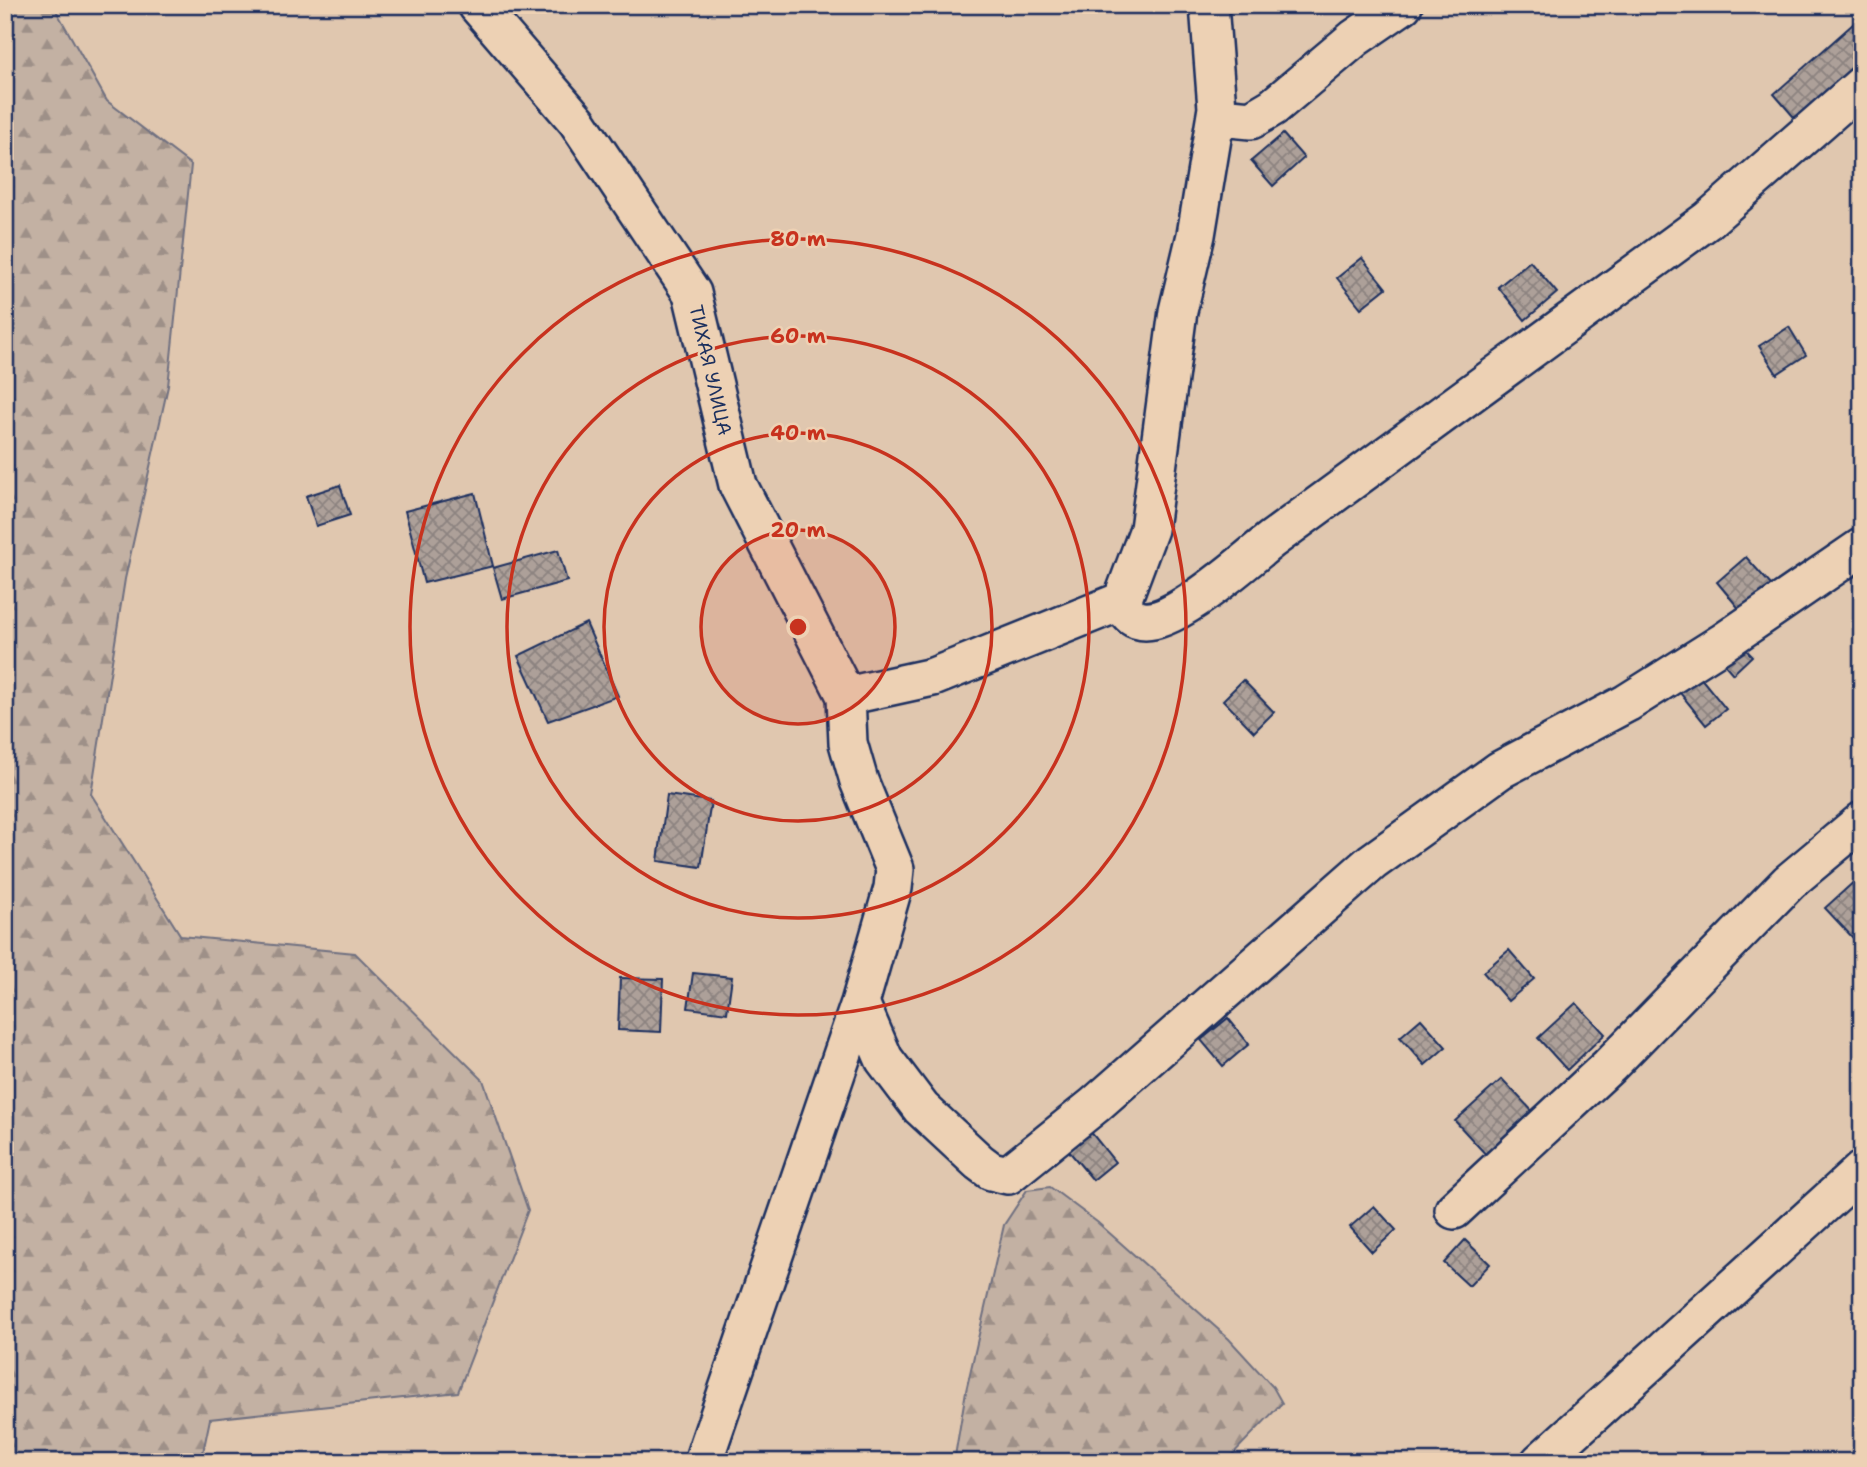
<svg xmlns="http://www.w3.org/2000/svg" width="1867" height="1467" font-family="'Shantell Sans',sans-serif">
	<style>
		.forest { fill: url(#forest-firs); stroke: #6f7080; stroke-width: 2 }
		.building { fill: url(#building-cross-hatch); stroke: #1b2f5e; stroke-width: 2 }
		.lines { fill: none; stroke-linecap: round; stroke-linejoin: round }
		.minor-casing { stroke: #1b2f5e; stroke-width: 42 }
		.minor { stroke: #edd1b4; stroke-width: 37 }
		.ring { fill: none; stroke: #c8321e; stroke-width: 3.5 }
		.labels { text-anchor: middle; stroke-width: 5; stroke-linejoin: round; paint-order: stroke }
		.street-label { font-size: 19px; fill: #1b2f5e; stroke: #edd1b4 }
		.centre { fill: #c8321e; stroke: #edd1b4; stroke-width: 3.5 }
		.ring-label { font-size: 21px; text-anchor: middle; font-weight: bold; fill: #c8321e; stroke: #edd1b4; stroke-width: 5; stroke-linejoin: round; paint-order: stroke }
	</style>
	<defs>
		<pattern id="forest-firs" width="22" height="20" patternUnits="userSpaceOnUse" patternTransform="scale(1.75)"><rect width="22" height="20" fill="#c3b1a3"/><path d="M5 1l3.5 6h-7zM16 11l3.5 6h-7z" fill="#9e9088"/></pattern>
		<pattern id="building-cross-hatch" width="8" height="8" patternUnits="userSpaceOnUse" patternTransform="scale(1.75)"><rect width="8" height="8" fill="#ada099"/><path d="M0 0l8 8M0 8l8-8" fill="none" stroke="#8c8380"/></pattern>
	</defs>
	<rect width="100%" height="100%" fill="#e0c7af"/>
	<filter id="ink" filterUnits="userSpaceOnUse"><feTurbulence type="fractalNoise" baseFrequency=".0143" numOctaves="2"/><feDisplacementMap in="SourceGraphic" scale="14" xChannelSelector="R" yChannelSelector="G"/><feConvolveMatrix kernelMatrix="1 2 1 2 8 2 1 2 1" color-interpolation-filters="sRGB"/></filter>
	<g filter="url(#ink)">
		<path class="forest" d="M 5,5 L 53,5 L 107,101 L 191,165 L 168,386 L 125,579 L 91,794 L 181,936 L 355,953 L 483,1080 L 528,1210 L 458,1392 L 210,1419 L 201,1462 L 5,1462 Z
			M 1050,1187 L 1097,1222 L 1229,1339 L 1273,1387 L 1282,1403 L 1225,1462 L 954,1462 L 966,1391 L 1004,1225 L 1027,1190 Z"/>
		<path class="building" d="M 1862,16 L 1862,67 L 1799,123 L 1774,94 Z
			M 1283,134 L 1304,158 L 1273,186 L 1251,161 Z
			M 1362,258 L 1386,288 L 1361,308 L 1337,278 Z
			M 1530,261 L 1557,293 L 1525,320 L 1498,287 Z
			M 1789,327 L 1806,355 L 1777,374 L 1759,346 Z
			M 340,485 L 350,515 L 316,526 L 306,496 Z
			M 475,493 L 493,566 L 424,583 L 405,511 Z
			M 558,550 L 567,581 L 502,599 L 493,568 Z
			M 1746,557 L 1771,585 L 1741,611 L 1717,582 Z
			M 586,623 L 618,696 L 548,721 L 518,656 Z
			M 1738,641 L 1752,656 L 1733,674 L 1720,659 Z
			M 1696,672 L 1726,709 L 1706,725 L 1676,688 Z
			M 1243,680 L 1274,712 L 1254,732 L 1223,700 Z
			M 667,795 L 711,801 L 701,867 L 658,861 Z
			M 1857,879 L 1862,885 L 1862,931 L 1854,939 L 1825,908 Z
			M 1509,950 L 1534,979 L 1508,1001 L 1483,972 Z
			M 693,973 L 732,977 L 727,1013 L 688,1008 Z
			M 620,978 L 663,979 L 661,1032 L 618,1030 Z
			M 1576,1003 L 1605,1034 L 1567,1070 L 1538,1038 Z
			M 1228,1018 L 1249,1044 L 1223,1066 L 1201,1040 Z
			M 1421,1019 L 1446,1047 L 1425,1065 L 1400,1037 Z
			M 1502,1079 L 1536,1115 L 1489,1158 L 1455,1121 Z
			M 1090,1131 L 1115,1162 L 1093,1180 L 1068,1150 Z
			M 1374,1206 L 1396,1230 L 1372,1252 L 1350,1227 Z
			M 1465,1240 L 1490,1264 L 1469,1286 L 1444,1263 Z"/>
		<g class="lines">
			<g class="minor-casing">
				<path id="minor" d="M 477,5 L 577,121 L 692,293 L 738,485 L 846,696 L 848,743 L 859,781 L 895,869 L 893,888 L 860,1003 L 703,1462
					M 1209,5 L 1217,108 L 1196,235 L 1178,311 L 1149,529 L 1122,601 C 1125,609 1130,618 1139,620 C 1169,630 1247,559 1271,540 L 1708,220 L 1862,85
					M 1217,108 L 1220,117 L 1251,120 L 1273,107 L 1355,38 L 1403,5
					M 846,696 L 933,677 L 1122,601
					M 860,1003 L 884,1059 L 921,1108 L 979,1162 L 991,1171 L 1008,1175 L 1095,1105 L 1372,862 L 1500,770 L 1627,703 L 1722,643 L 1862,547
					M 1454,1210 L 1609,1066 L 1789,882 L 1862,821
					M 1540,1462 L 1862,1170"/>
			</g>
			<use href="#minor" class="minor"/>
		</g>
	</g>
	<circle cx="798" cy="627" r="97" fill="#c8321e" fill-opacity=".12"/>
	<g class="ring">
		<circle cx="798" cy="627" r="97"/>
		<circle cx="798" cy="627" r="194"/>
		<circle cx="798" cy="627" r="291"/>
		<circle cx="798" cy="627" r="388"/>
	</g>
	<g class="labels">
		<g class="street-label">
			<text transform="translate(711 370) rotate(77)" y="7">ТИХАЯ УЛИЦА</text>
		</g>
	</g>
	<circle cx="798" cy="627" r="10" class="centre"/>
	<g class="ring-label">
		<text x="798" y="246">80 m</text>
		<text x="798" y="343">60 m</text>
		<text x="798" y="440">40 m</text>
		<text x="798" y="537">20 m</text>
	</g>
	<rect width="1867" height="1467" fill="none" stroke="#edd1b4" stroke-width="28"/>
	<rect x="14" y="14" width="1839" height="1439" fill="none" stroke="#1b2f5e" stroke-width="2.5" filter="url(#ink)"/>
</svg>
